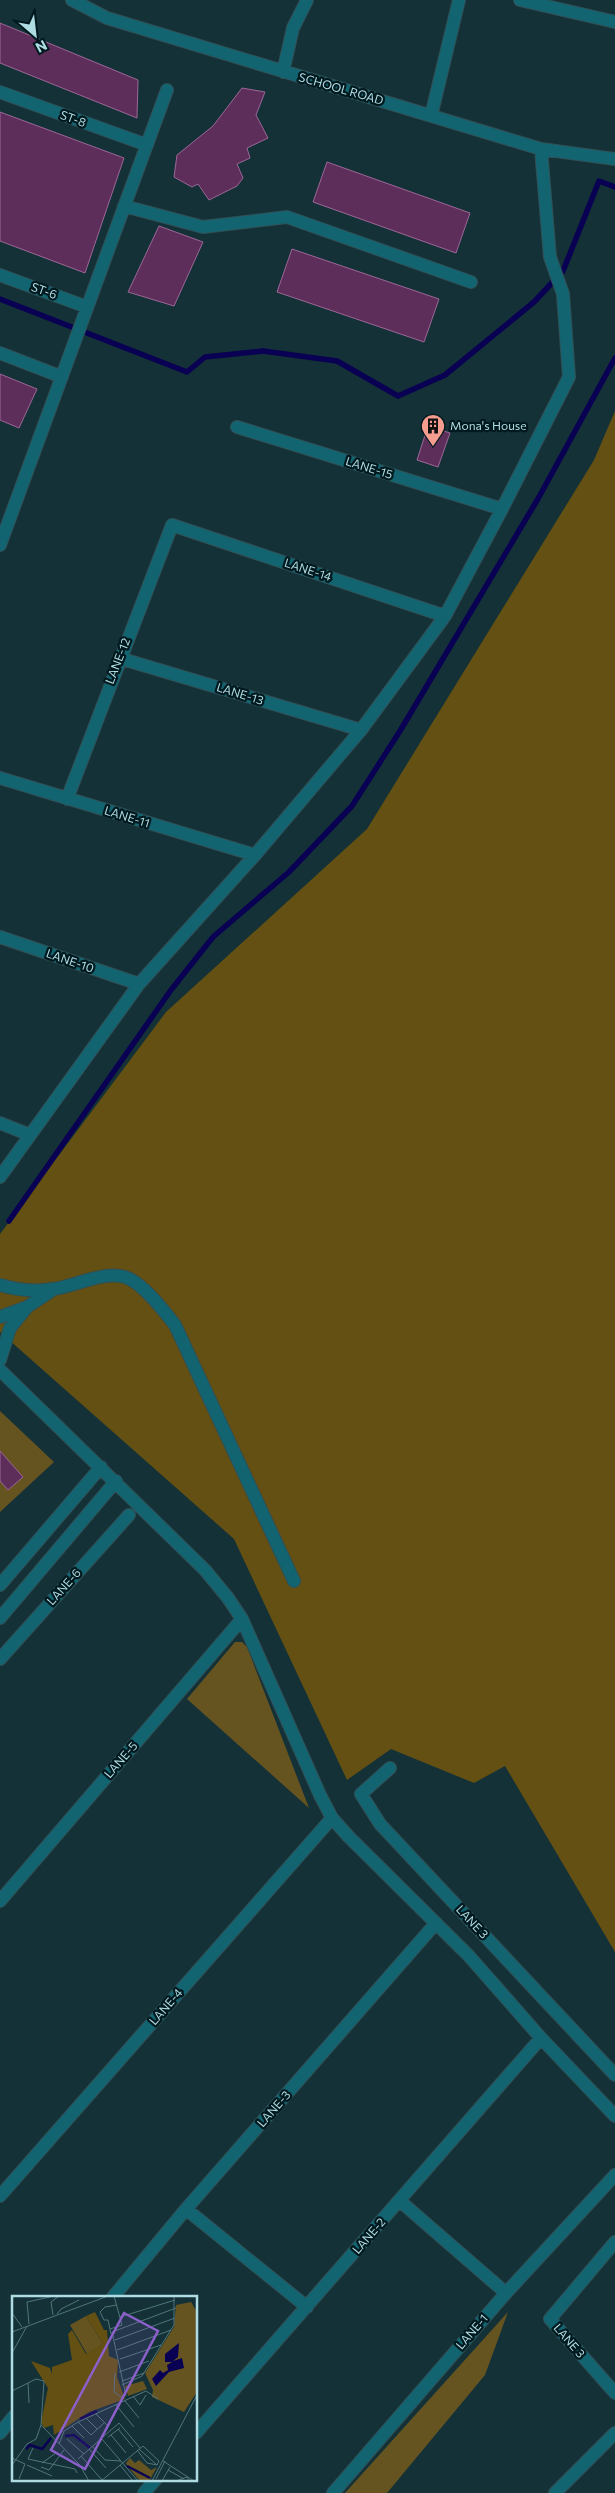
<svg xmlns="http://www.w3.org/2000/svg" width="615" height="2493" font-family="Commissioner,sans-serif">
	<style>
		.green { fill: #665420 }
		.forest { fill: #635012 }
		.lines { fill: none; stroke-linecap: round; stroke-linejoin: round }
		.stream { stroke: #090053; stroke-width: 5.5 }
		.building { fill: #5e2e5a; stroke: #9c6797 }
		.minor-casing { stroke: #314f55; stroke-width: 14 }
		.minor { stroke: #136471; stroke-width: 12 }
		.labels { text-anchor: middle; stroke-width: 4.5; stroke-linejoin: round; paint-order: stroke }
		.street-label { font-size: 12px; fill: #afdbe3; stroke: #00191e }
		.poi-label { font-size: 12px; fill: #afdbe3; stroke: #00191e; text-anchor: start }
		.inset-river { fill: none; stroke: #090053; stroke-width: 2.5 }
		.inset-road { fill: none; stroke: #51757c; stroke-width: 1 }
		.view { fill: #8b60ca; fill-opacity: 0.15; stroke: #8b60ca; stroke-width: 2.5 }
		.inset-edge { fill: none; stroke: #afdbe3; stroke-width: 2.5 }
	</style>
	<rect width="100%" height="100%" fill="#133137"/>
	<path class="green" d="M 0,1411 L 54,1462 L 0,1512 Z
		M 235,1642 L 242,1642 L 247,1647 L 309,1808 L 187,1699 Z
		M 508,2312 L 485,2375 L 387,2493 L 345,2493 Z"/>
	<path class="forest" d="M 615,411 L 615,1952 L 505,1766 L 474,1783 L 391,1749 L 347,1780 L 234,1539 L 0,1332 L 0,1234 L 166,1012 L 367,829 L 594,460 Z"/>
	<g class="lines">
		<path class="stream" d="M 0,299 L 187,372 L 205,357 L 263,351 L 337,361 L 398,396 L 445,375 L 534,302 L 563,271 L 599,181 L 615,187
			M 9,1221 L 171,990 L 213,937 L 289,872 L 352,806 L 400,731 L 539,497 L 615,358"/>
	</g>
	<path class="building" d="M 0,23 L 138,80 L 137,118 L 0,63 Z
		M 242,88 L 265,92 L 256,115 L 268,138 L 247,148 L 250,158 L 237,164 L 243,178 L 237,186 L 209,200 L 198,184 L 192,187 L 174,177 L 177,155 L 213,126 Z
		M 0,112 L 124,158 L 85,273 L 0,241 Z
		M 327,162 L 470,213 L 456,253 L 313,202 Z
		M 159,226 L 203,242 L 174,306 L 128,292 Z
		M 292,249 L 439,299 L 424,342 L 277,292 Z
		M 0,374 L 37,389 L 19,428 L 0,420 Z
		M 428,426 L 450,433 L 438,467 L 417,460 Z
		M 0,1451 L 23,1477 L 8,1490 L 0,1481 Z"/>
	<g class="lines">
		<g class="minor-casing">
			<path id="minor" d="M 72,0 L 107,18 L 541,149 L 615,159
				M 520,0 L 615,22
				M 283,72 L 293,28 L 307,0
				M 0,92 L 147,145
				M 431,116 L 459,0
				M 124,206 L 203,227 L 287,217 L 471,282
				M 0,275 L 87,307
				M 0,353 L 62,377
				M 237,427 L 502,509
				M 0,545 L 167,90
				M 119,658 L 361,730
				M 0,778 L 255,855
				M 67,799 L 172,525 L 445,616
				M 0,937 L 139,984
				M 0,1123 L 30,1135
				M 0,1177 L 139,984 L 255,855 L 361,730 L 445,616 L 502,509 L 569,377 L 563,294 L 550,257 L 541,149
				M 0,1285 C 17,1290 35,1292 53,1289 C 75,1286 103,1271 125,1277 C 142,1282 165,1312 175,1325 L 294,1581
				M 0,1317 L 27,1307 L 54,1289
				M 0,1360 L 10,1328 L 27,1307
				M 0,1370 L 205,1570 L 228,1598 L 242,1619 L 320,1795 L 332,1818 L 348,1836 L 469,1956 L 541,2038 L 615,2116
				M 0,1585 L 101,1467
				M 0,1618 L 116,1481
				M 0,1659 L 129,1515
				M 390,1768 L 361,1794 L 380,1824 L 615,2075
				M 0,1901 L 242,1619
				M 0,2196 L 332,1818
				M 400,2201 L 506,2293
				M 186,2209 L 307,2307
				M 615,2242 L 550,2319 L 615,2393
				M 113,2297 L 186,2209 L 436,1923
				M 0,2433 L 14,2416
				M 196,2433 L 541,2038
				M 144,2493 L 156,2479
				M 333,2493 L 506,2293 L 615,2175
				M 555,2493 L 615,2433"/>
		</g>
		<use href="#minor" class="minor"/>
	</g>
	<defs>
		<g id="building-pin" transform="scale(1.25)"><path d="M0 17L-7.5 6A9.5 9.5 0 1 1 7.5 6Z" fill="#f59d8e" stroke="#00191e"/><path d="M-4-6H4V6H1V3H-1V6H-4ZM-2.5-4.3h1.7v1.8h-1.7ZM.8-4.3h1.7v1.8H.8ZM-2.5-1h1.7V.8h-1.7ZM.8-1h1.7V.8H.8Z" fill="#111"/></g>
	</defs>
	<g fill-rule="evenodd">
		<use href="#building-pin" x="433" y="426"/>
	</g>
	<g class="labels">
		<g class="street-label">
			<text transform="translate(341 89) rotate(16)" y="4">SCHOOL ROAD</text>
			<text transform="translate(73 119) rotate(20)" y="4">ST-8</text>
			<text transform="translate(44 291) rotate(20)" y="4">ST-6</text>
			<text transform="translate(369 468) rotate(17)" y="4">LANE-15</text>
			<text transform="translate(308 570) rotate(18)" y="4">LANE-14</text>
			<text transform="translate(118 661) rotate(-69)" y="4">LANE-12</text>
			<text transform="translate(240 694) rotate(17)" y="4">LANE-13</text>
			<text transform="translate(127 817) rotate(17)" y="4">LANE-11</text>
			<text transform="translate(70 961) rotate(19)" y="4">LANE-10</text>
			<text transform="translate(64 1587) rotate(-48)" y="4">LANE-6</text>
			<text transform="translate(121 1760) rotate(-49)" y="4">LANE-5</text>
			<text transform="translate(472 1922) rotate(47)" y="4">LANE 3</text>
			<text transform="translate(166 2007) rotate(-49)" y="4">LANE-4</text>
			<text transform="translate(274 2109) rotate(-49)" y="4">LANE-3</text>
			<text transform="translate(369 2236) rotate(-49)" y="4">LANE-2</text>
			<text transform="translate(472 2332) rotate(-49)" y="4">LANE-1</text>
			<text transform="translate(569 2341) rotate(49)" y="4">LANE 3</text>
		</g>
		<g class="poi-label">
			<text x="450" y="430">Mona's House</text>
		</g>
	</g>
	<g transform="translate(12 2296)">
		<rect width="185" height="185" fill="#133137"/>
		<path d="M 179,6 L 185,16 L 185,96 L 172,116 L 140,101 L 141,94 L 133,77 L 162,31 L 164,9 ZM 74,20 L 91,48 L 75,58 L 58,29 ZM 131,85 L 135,93 L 116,100 L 113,90 ZM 118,162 L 123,167 L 127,164 L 139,174 L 145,171 L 137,185 L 128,185 L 116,171 L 114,167 Z" fill="#665420"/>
		<path d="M 83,16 L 92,34 L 95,34 L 97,60 L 106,64 L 105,81 L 113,103 L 77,116 L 42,139 L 41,129 L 32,132 L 29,126 L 36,92 L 19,65 L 38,72 L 40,78 L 40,71 L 60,64 L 56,38 L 60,34 L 74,58 L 91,48 L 74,20 Z" fill="#635012"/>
		<path d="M 167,47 L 166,61 L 161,65 L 170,62 L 172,72 L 157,76 L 144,90 L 140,83 L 148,74 L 151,77 L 156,74 L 155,69 L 160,66 L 153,66 L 153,58 Z" fill="#090053"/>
		<path class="inset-river" d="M 68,123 L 85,115M 53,140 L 62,139 L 78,152M 14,153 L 18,149 L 30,153 L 39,142M 115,170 L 138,182"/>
		<path class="inset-road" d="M 0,17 L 10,31M 45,18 L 49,13 L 67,4M 41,19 L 39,6 L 47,0M 108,21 L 163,4M 17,28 L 15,6 L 42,0M 98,33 L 96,24 L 92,24 L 88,16 L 93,11 L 105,9M 0,36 L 96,0M 99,38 L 98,33 L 110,29 L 102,0M 103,44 L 163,22M 105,54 L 159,34M 0,57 L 15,30M 108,63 L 149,49M 107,76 L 137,65M 103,77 L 102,96 L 111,102M 110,85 L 132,77M 16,87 L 17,107M 110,89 L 130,80 L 162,29 L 162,0M 0,95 L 24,83 L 32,85 L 29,129 L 67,168 L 77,185M 114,100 L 100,36 L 164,12M 121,100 L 128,109 L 134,99M 114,104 L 134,95 L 146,103M 113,105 L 127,122M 104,109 L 122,131M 84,118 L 96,130M 74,122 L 85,133M 66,126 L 79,139 L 92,127M 60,130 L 72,142M 106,133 L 121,151M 99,139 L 114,157M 96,141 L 108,132M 89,142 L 126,185M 55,143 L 72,158M 47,148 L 52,135 L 66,126 L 114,104M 80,150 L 93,164 L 109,165M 21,152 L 16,163 L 63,173 L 65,177M 77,153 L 94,172M 127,153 L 145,169M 69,160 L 90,184M 0,162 L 13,168 L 7,183M 66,163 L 107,127 L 128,152M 151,165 L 182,185M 30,167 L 44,157M 0,169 L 15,148 L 24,143 L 29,129M 15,169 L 40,180M 108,169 L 121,185M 29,171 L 37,174 L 52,154M 156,174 L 172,183M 144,183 L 153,165M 89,185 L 131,150 L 147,165 L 145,169 L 135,167 L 125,154M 140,185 L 185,99M 150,185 L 158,171M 164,185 L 175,181 L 177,185"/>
		<path class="view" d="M 112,17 L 146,35 L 73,173 L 39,154 Z"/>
		<rect width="185" height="185" class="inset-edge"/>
	</g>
	<g transform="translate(35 35) rotate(152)" stroke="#00191e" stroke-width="4" paint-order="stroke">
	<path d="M0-4L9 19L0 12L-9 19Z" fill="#afdbe3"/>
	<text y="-8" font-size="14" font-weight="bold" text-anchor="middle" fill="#afdbe3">N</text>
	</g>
</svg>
